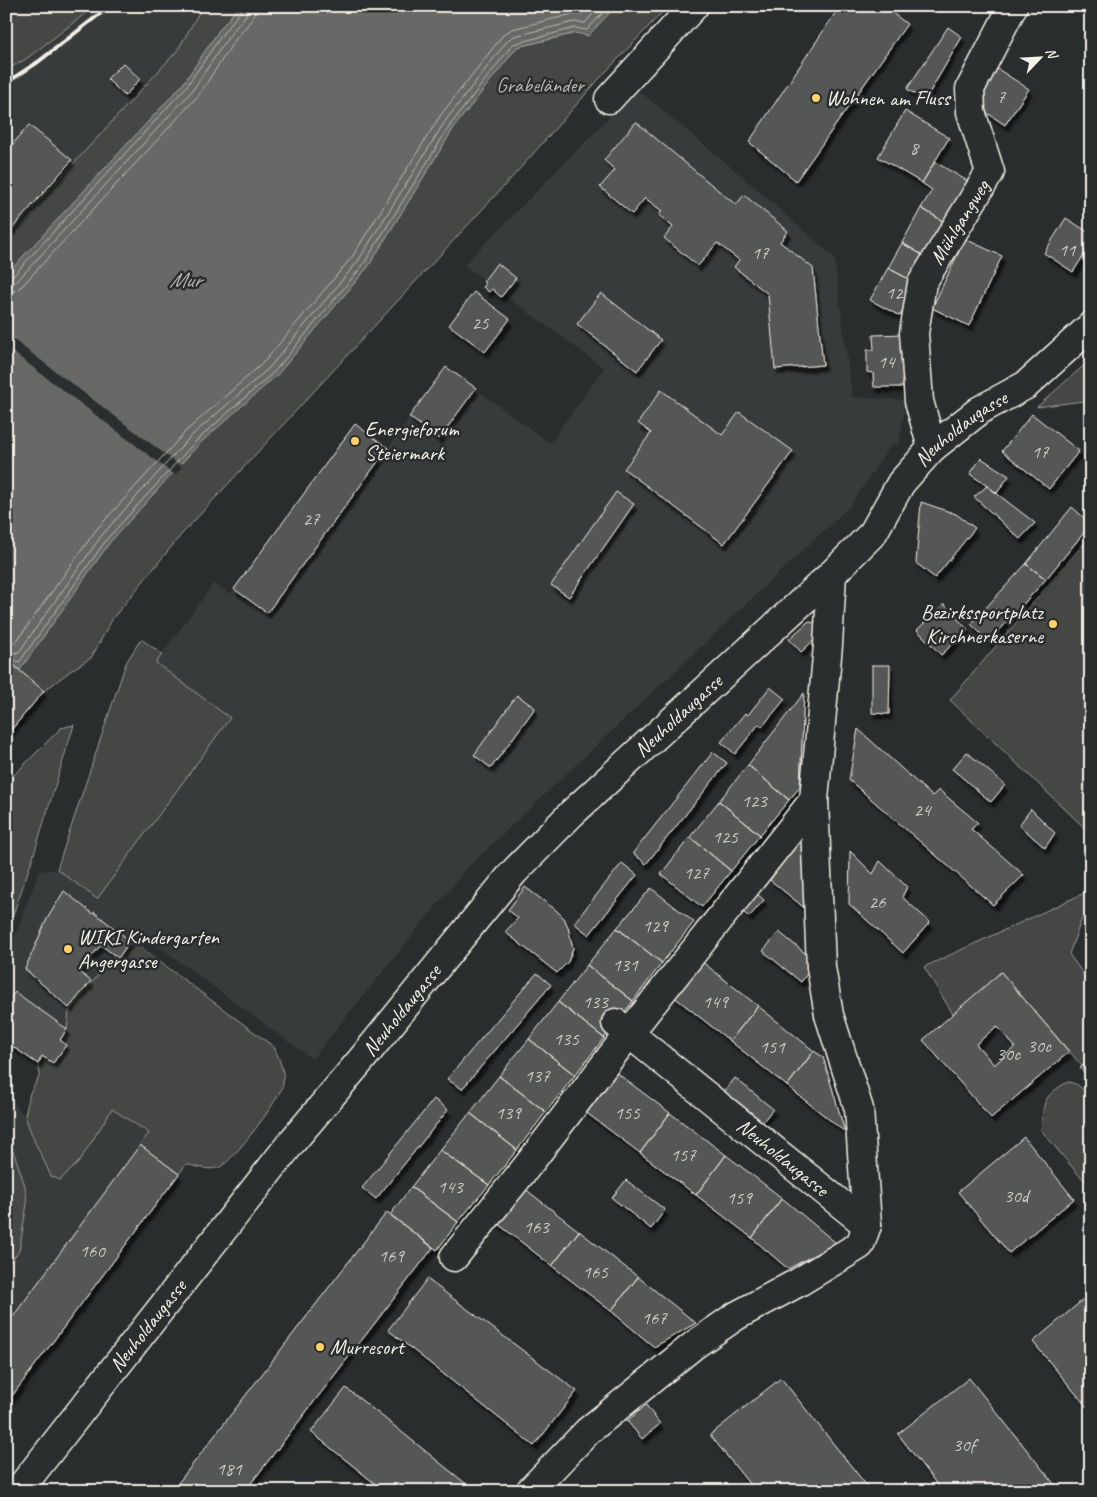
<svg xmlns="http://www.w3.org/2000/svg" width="1097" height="1497" font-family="Caveat,sans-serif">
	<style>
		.built { fill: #373a3a }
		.green { fill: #444645; stroke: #9c9c96 }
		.water { fill: #676866; stroke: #9f9f9a }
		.pier { fill: #2a2d2e }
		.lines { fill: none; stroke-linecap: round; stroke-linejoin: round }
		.shore { stroke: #bcbab4; stroke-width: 1 }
		.building { fill: #555756; stroke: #f4f1e8; fill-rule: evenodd; filter: url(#shadow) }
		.minor-casing { stroke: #f4f1e8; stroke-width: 31 }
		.minor { stroke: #2a2d2e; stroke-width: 28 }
		.rail { stroke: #f4f1e8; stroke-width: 4 }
		.poi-dot { fill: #ffd166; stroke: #2a2d2e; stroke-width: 2 }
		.labels { text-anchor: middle; stroke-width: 5; stroke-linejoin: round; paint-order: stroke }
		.number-label { font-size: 19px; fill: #cccac4 }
		.park-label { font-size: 21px; fill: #b6b5af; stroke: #2a2d2e }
		.poi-label { font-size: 21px; fill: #f4f1e8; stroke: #2a2d2e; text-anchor: start }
		.street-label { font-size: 21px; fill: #f4f1e8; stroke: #2a2d2e }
		.water-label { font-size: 22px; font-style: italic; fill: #b5b3ae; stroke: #2a2d2e }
	</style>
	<defs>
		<filter id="shadow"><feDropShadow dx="3" dy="5.5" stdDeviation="1" flood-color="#0009"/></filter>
	</defs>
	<rect width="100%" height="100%" fill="#2a2d2e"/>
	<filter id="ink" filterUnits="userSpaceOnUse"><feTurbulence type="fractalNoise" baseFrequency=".02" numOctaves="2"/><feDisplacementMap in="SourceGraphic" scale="10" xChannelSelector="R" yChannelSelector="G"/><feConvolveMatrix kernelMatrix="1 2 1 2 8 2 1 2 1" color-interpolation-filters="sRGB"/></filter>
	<g filter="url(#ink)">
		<path class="built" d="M 95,6 L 203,6 L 178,51 L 6,237 L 6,70 L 26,59 Z
			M 637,89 L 744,178 L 834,257 L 852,397 L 903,400 L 904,413 L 899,443 L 890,446 L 851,505 L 468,867 L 312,1059 L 139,932 L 118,960 L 113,957 L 69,1011 L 67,1029 L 16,992 L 6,1004 L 6,960 L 39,871 L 57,869 L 97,899 L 229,717 L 155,663 L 214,583 L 230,594 L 355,424 L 388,448 L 446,367 L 550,443 L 604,368 L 464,265 Z
			M 6,1093 L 25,1116 L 33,1138 L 51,1177 L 79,1162 L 112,1109 L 149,1134 L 140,1145 L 179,1174 L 6,1404 Z"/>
		<path class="green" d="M 6,6 L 95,6 L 26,59 L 6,70 Z
			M 203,6 L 239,6 L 220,29 L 183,84 L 6,275 L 6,237 L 177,51 Z
			M 616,6 L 668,6 L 600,78 L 516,173 L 181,535 L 113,618 L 91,658 L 73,669 L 44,691 L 6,736 L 6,689 L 110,542 L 199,444 L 277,375 L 368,267 L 455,126 L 517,47 L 577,33 L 588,35 Z
			M 1091,359 L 1091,400 L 1037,407 Z
			M 1091,535 L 1091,834 L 950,700 Z
			M 141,639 L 162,654 L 156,663 L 230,718 L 97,899 L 57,869 L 126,663 Z
			M 74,725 L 33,857 L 6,935 L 6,783 L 61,728 Z
			M 1091,890 L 1091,914 L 1082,918 L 1069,954 L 1091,985 L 1091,1059 L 1082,1066 L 1001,972 L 953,1014 L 924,967 Z
			M 132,941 L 274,1047 C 279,1059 285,1071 283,1084 C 281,1098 233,1161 220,1167 C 209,1171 197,1167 186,1164 L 179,1174 L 140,1145 L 149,1133 L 112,1109 L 79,1162 L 60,1180 L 51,1176 L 33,1138 L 25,1116 L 30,1093 L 40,1075 L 38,1064 L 42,1056 L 53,1063 L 66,1045 L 60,1040 L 67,1029 L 69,1011 L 113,957 L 118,960 Z
			M 1068,1082 C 1081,1084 1085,1091 1091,1102 L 1091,1186 L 1077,1173 L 1041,1130 C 1044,1102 1042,1096 1068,1082 Z
			M 6,1137 L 15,1156 L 25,1186 L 27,1204 L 19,1251 L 6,1267 Z"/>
		<path class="water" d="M 239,6 L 616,6 L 588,36 L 576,33 L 517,47 L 455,126 L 368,267 L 277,375 L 199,444 L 110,542 L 20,670 L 6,659 L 6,275 L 183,84 L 220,29 Z"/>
		<path class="pier" d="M 6,334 L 182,467 L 175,475 L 6,347 Z"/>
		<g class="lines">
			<path class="shore" d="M 6,278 L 12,277 L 186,87 L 224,32 L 241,11 L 242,6
				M 6,285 L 12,284 L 17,281 L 192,91 L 229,36 L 246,15 L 248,6
				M 6,292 L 15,291 L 22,286 L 198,96 L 235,40 L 253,18 L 256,6
				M 6,642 L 16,642 L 96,530 L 186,431 L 264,362 L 352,257 L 440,116 L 503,35 L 512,29 L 573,14 L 582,14 L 590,6
				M 6,649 L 16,653 L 19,652 L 102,535 L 191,436 L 269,368 L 358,261 L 446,120 L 508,40 L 514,36 L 574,22 L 585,23 L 600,6
				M 6,656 L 11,656 L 17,662 L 20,661 L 107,539 L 196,441 L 274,372 L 363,265 L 451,124 L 513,44 L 575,28 L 587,30 L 609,6"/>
		</g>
		<path class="building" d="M 840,6 L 883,6 L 907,24 L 796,181 L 749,142 Z
			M 948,27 L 962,37 L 925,100 L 907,89 Z
			M 123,63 L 140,79 L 125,96 L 107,79 Z
			M 996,68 L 1029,89 L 1005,125 L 974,104 Z
			M 905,111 L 949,138 L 922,183 L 878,157 Z
			M 636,122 L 736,205 L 744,195 L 788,231 L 780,242 L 813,268 L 823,365 L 775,369 L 768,294 L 734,267 L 739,260 L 717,243 L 698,266 L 664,238 L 673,227 L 659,215 L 662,211 L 645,198 L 632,214 L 600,187 L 615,170 L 604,160 Z
			M 29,125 L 72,160 L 9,232 L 6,230 L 6,152 Z
			M 935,162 L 976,186 L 951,226 L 921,208 L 932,190 L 922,183 Z
			M 921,208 L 951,226 L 931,260 L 902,243 Z
			M 1066,218 L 1091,234 L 1091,244 L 1073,272 L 1044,253 Z
			M 965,239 L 1002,256 L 969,326 L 932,308 Z
			M 902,243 L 931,260 L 918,284 L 888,268 Z
			M 497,263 L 516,278 L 501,297 L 492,289 L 489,292 L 483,287 L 486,284 L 483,282 Z
			M 888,268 L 918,284 L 900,316 L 870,300 Z
			M 474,292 L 510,319 L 485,352 L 449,325 Z
			M 601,293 L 661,340 L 637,371 L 577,324 Z
			M 905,334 L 905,387 L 874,387 L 873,373 L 867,372 L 867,350 L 874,350 L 873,335 Z
			M 446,367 L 476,388 L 439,439 L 409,417 Z
			M 661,390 L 722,435 L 739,412 L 793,451 L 724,544 L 624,469 L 651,433 L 638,423 Z
			M 1032,414 L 1079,451 L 1049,489 L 1002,451 Z
			M 355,424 L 388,448 L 267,613 L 234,589 Z
			M 981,458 L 1009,476 L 997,493 L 970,474 Z
			M 987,486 L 1035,523 L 1020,539 L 974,497 Z
			M 616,492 L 634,504 L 569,597 L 551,585 Z
			M 921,502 L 956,514 L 975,528 L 935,578 L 916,563 Z
			M 1072,507 L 1091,524 L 1046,579 L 1026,564 Z
			M 1026,564 L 1046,579 L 989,642 L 971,624 Z
			M 944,604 L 968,630 L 941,655 L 917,630 Z
			M 825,613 L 822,633 L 801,652 L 789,639 L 809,621 L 812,623 Z
			M 6,659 L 44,691 L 6,736 Z
			M 872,665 L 890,665 L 889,714 L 872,713 Z
			M 770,687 L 785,699 L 762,727 L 759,724 L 735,754 L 721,742 L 745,713 L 748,715 Z
			M 804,693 L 800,787 L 789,800 L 748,765 Z
			M 517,695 L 535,708 L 491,768 L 474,755 Z
			M 858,729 L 932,796 L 939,790 L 978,823 L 971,829 L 1024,875 L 993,905 L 849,780 Z
			M 713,752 L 727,763 L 646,864 L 633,853 Z
			M 967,752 L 1005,785 L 991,802 L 952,769 Z
			M 748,765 L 789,800 L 760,835 L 719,801 Z
			M 719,801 L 760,835 L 731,871 L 690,837 Z
			M 1031,809 L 1055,833 L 1045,848 L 1019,825 Z
			M 690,837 L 731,871 L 702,907 L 661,874 Z
			M 801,838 L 811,845 L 807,910 L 770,880 Z
			M 850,851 L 873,874 L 880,861 L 907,887 L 902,897 L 930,922 L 903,953 L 849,904 Z
			M 622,863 L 637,875 L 589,935 L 574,923 Z
			M 525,887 L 556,910 L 564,918 L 568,927 L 573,948 L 568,962 L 557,973 L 505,932 L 518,918 L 508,910 Z
			M 651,888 L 694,922 L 662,963 L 617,928 Z
			M 750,888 L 764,900 L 749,917 L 735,905 Z
			M 64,891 L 93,914 L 94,912 L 130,941 L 118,958 L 101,945 L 79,972 L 91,981 L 69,1008 L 25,969 L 47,919 Z
			M 617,928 L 662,963 L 633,1001 L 587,965 Z
			M 779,932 L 816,962 L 801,982 L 763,951 Z
			M 701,961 L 758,1006 L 730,1041 L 673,996 Z
			M 587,965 L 633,1001 L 604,1038 L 558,1002 Z
			M 1001,972 L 1069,1052 L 991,1118 L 923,1040 ZM 997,1026 L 1015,1047 L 994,1065 L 976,1044 Z
			M 537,973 L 551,985 L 462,1089 L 447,1079 Z
			M 15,992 L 67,1029 L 60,1040 L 66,1045 L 53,1063 L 42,1056 L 38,1064 L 6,1042 L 6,1004 Z
			M 558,1002 L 604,1038 L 575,1075 L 529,1039 Z
			M 758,1006 L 814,1051 L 787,1086 L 730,1041 Z
			M 529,1039 L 575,1075 L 546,1112 L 499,1076 Z
			M 814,1051 L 823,1057 L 845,1132 L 787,1086 Z
			M 1091,1059 L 1091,1080 L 1080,1068 Z
			M 614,1071 L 670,1113 L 640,1153 L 584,1111 Z
			M 499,1076 L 546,1112 L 517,1150 L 470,1113 Z
			M 735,1078 L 773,1109 L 759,1126 L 721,1096 Z
			M 434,1099 L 448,1110 L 376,1199 L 362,1188 Z
			M 470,1113 L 517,1150 L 489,1185 L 440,1150 Z
			M 670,1113 L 726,1155 L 696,1195 L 640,1153 Z
			M 1024,1137 L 1074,1199 L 1009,1253 L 958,1192 Z
			M 140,1145 L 179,1174 L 6,1404 L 6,1326 Z
			M 440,1150 L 489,1185 L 458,1222 L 411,1187 Z
			M 726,1155 L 782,1198 L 752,1238 L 696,1195 Z
			M 626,1180 L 665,1210 L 651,1229 L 612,1198 Z
			M 520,1185 L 579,1231 L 552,1266 L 493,1220 Z
			M 411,1187 L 458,1222 L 437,1250 L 390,1215 Z
			M 782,1198 L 836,1243 L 788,1269 L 752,1238 Z
			M 387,1212 L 433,1248 L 245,1491 L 172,1491 Z
			M 579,1231 L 638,1277 L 611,1311 L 552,1266 Z
			M 638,1277 L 696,1323 L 654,1347 L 611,1311 Z
			M 427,1279 L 577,1391 L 534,1446 L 388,1330 Z
			M 1091,1293 L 1091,1340 L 1085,1345 L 1091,1352 L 1091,1412 L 1033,1342 Z
			M 781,1378 L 871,1491 L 755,1491 L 710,1435 Z
			M 969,1378 L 1055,1485 L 1048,1491 L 942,1491 L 898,1434 Z
			M 346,1388 L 383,1417 L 475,1491 L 384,1491 L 311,1432 Z
			M 646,1405 L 660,1424 L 642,1439 L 627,1421 Z"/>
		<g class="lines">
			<g class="minor-casing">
				<g id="minor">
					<path d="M 609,99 L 694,6"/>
					<path id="s1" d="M 932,448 L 919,401 L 914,333 L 922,283 L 990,172 L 971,112 L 970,89 L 1013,6"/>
					<path id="s2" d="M 616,1023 L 867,1225"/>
					<path d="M 454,1257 L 528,1165 L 629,1033 L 814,800"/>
					<path id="s3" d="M 18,1491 L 291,1143 L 362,1059 L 513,873 L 572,813 L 832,574 L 873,533 L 901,483 L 932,448 L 980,410 L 1026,385 L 1091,326"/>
					<path d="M 530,1491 L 588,1431 L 694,1345 L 736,1316 L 799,1282 L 860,1245 L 867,1225 L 859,1109 L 829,1015 L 821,967 L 814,800 L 828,645 L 832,574"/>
				</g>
			</g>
			<use href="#minor" class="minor"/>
			<path class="rail" d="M 6,83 L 38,62 L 110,6"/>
		</g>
	</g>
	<g class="poi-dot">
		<circle cx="816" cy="98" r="5"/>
		<circle cx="355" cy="441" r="5"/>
		<circle cx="1053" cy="624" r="5"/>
		<circle cx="68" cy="949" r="5"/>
		<circle cx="320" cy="1347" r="5"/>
	</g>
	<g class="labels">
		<g class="number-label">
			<text x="1001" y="103">7</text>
			<text x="914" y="154">8</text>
			<text x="1067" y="256">11</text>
			<text x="760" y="259">17</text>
			<text x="894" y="299">12</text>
			<text x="480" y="329">25</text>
			<text x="886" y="368">14</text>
			<text x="1040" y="458">17</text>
			<text x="311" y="525">27</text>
			<text x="754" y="807">123</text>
			<text x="922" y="816">24</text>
			<text x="725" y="843">125</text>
			<text x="696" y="879">127</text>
			<text x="877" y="908">26</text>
			<text x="655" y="932">129</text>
			<text x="625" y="971">131</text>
			<text x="595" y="1008">133</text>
			<text x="715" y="1008">149</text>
			<text x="566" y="1045">135</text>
			<text x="1039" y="1052">30c</text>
			<text x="772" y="1053">151</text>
			<text x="1008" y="1060">30c</text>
			<text x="537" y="1082">137</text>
			<text x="508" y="1119">139</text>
			<text x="627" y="1119">155</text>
			<text x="683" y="1161">157</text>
			<text x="450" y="1193">143</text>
			<text x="1016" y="1202">30d</text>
			<text x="739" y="1204">159</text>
			<text x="536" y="1233">163</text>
			<text x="92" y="1257">160</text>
			<text x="391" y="1262">169</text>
			<text x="595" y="1278">165</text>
			<text x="654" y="1324">167</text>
			<text x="964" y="1451">30f</text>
			<text x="229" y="1475">181</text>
		</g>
		<g class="park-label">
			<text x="540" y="92">Grabeländer</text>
		</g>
		<g class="poi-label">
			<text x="826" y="105">Wohnen am Fluss</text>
			<text x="365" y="436">Energieforum<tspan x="365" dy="24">Steiermark</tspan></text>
			<text x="1043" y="619" text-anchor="end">Bezirkssportplatz<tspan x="1043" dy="24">Kirchnerkaserne</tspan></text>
			<text x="78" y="944">WIKI Kindergarten<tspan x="78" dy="24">Angergasse</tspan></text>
			<text x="330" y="1354">Murresort</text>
		</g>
		<g class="street-label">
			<text dy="7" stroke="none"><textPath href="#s1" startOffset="239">Mühlgangweg</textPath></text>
			<text dy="7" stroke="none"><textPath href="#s3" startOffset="1426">Neuholdaugasse</textPath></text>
			<text dy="7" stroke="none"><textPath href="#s3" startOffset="1020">Neuholdaugasse</textPath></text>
			<text dy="7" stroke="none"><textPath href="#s3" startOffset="615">Neuholdaugasse</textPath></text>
			<text dy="7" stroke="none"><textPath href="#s2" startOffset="214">Neuholdaugasse</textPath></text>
			<text dy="7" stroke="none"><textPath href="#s3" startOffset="210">Neuholdaugasse</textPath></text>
		</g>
		<g class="water-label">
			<text x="185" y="287">Mur</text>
		</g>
	</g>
	<rect width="1097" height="1497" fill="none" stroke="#2a2d2e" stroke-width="25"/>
	<rect x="12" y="12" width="1072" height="1472" fill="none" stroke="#f4f1e8" stroke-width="2" filter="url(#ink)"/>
	<g transform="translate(1040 58) rotate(65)" stroke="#2a2d2e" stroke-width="4" paint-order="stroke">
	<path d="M0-4L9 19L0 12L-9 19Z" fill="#f4f1e8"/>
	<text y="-8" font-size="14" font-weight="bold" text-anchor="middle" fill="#f4f1e8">N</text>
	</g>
</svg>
